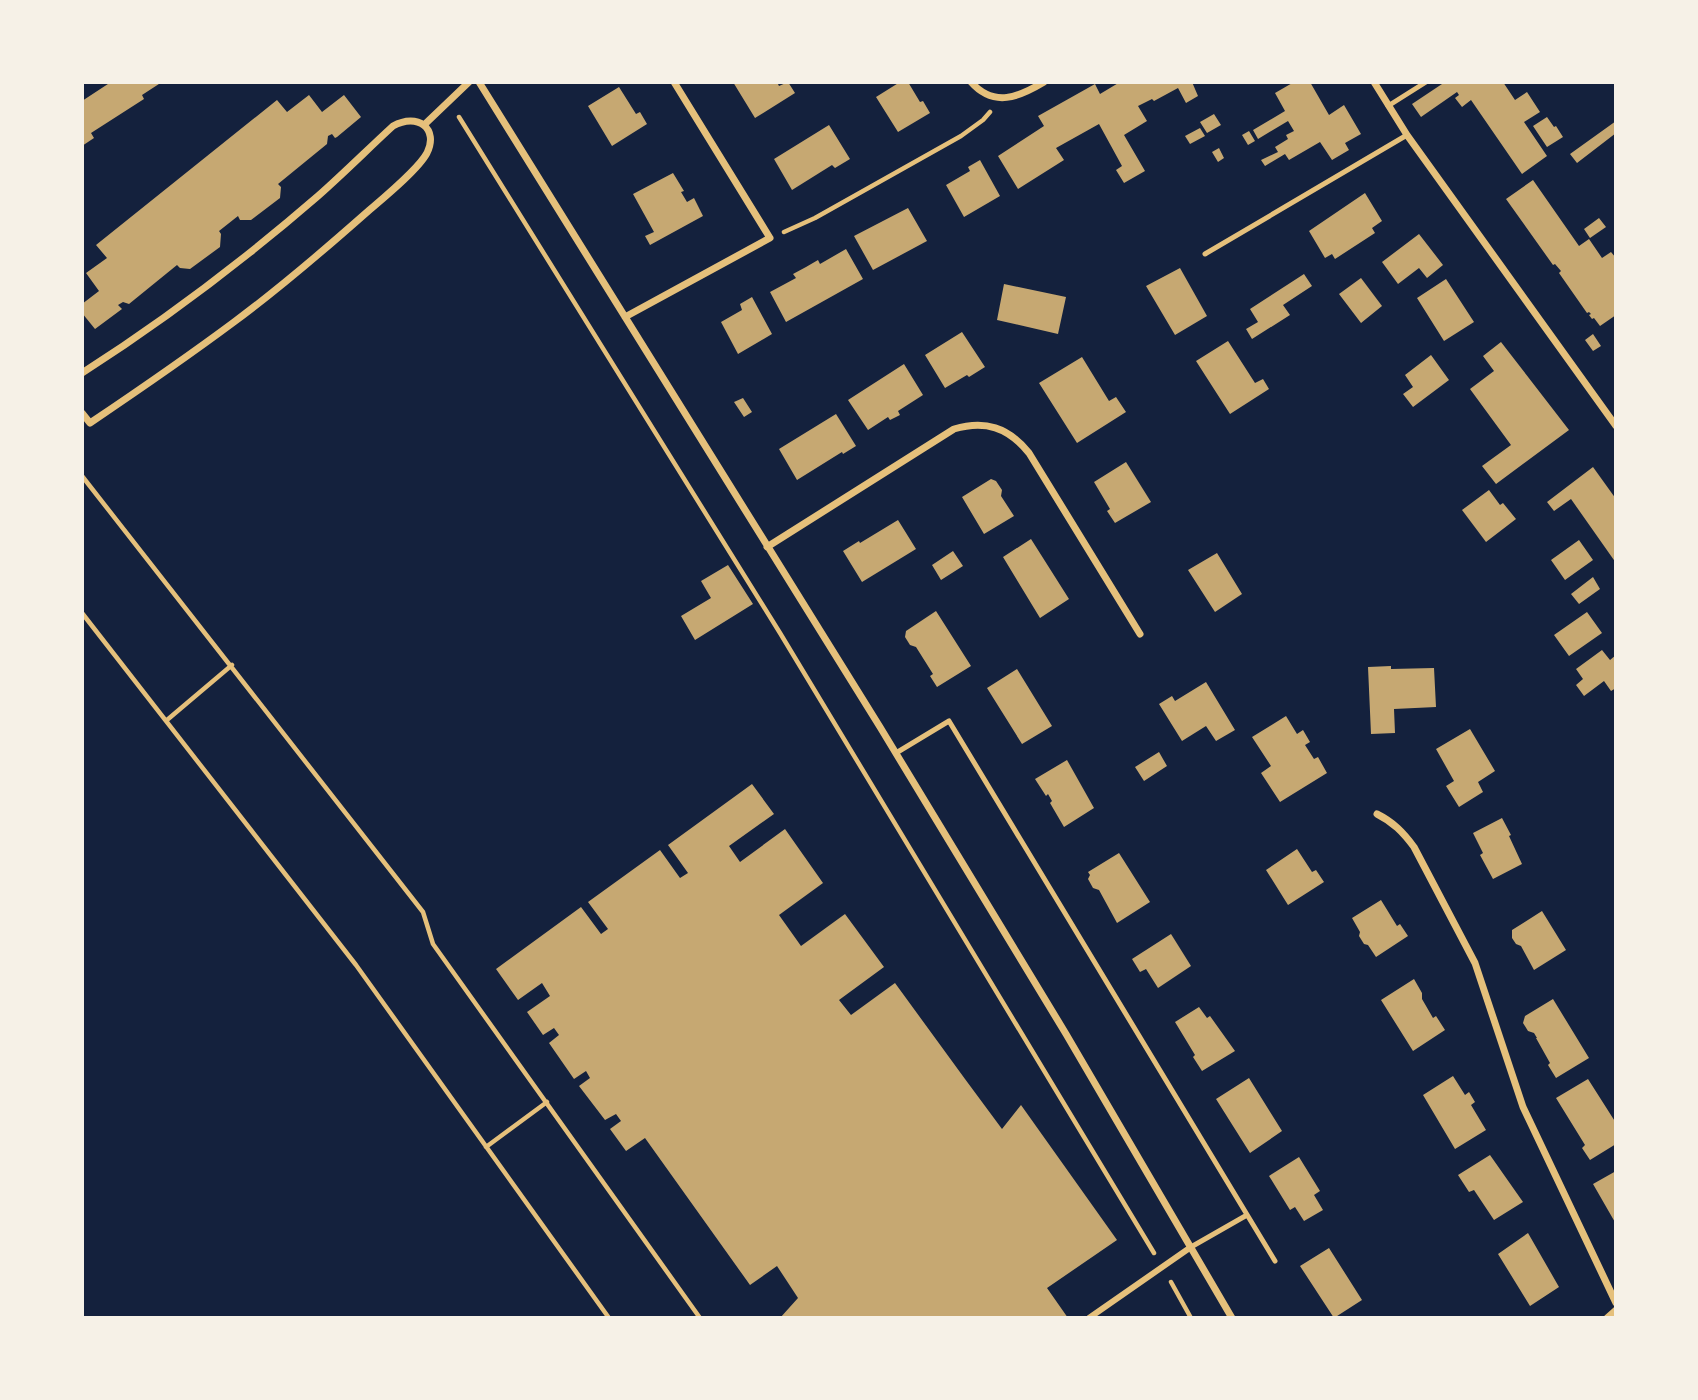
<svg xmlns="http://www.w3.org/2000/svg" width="1698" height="1400" font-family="'Crimson Pro',serif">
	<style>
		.building { fill: #c6a872 }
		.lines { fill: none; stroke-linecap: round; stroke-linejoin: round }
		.path { stroke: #e5c07b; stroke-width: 4.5 }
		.service { stroke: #e5c07b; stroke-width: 5 }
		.pedestrian { stroke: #e5c07b; stroke-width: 6 }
		.minor { stroke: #e5c07b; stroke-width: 7 }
	</style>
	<rect width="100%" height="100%" fill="#14213d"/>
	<path class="building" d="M 111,82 L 162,82 L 142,95 L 144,99 L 91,133 L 94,138 L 82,146 L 82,101 Z
		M 733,82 L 777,82 L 779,86 L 788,82 L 795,93 L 755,118 Z
		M 900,82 L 908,82 L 920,102 L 923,101 L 930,113 L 898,132 L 876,97 Z
		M 1120,82 L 1192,82 L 1198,96 L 1186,103 L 1178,88 L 1154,101 L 1152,99 L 1138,106 L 1147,121 L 1124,135 L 1145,171 L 1124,183 L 1116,170 L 1122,166 L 1099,124 L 1056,148 L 1064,160 L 1018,189 L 998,156 L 1044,126 L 1038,116 L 1095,84 L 1100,94 Z
		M 1294,82 L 1310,82 L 1329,115 L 1344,105 L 1361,134 L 1345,143 L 1349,150 L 1332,160 L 1320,142 L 1289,160 L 1285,154 L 1265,166 L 1261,160 L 1278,152 L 1275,147 L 1288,139 L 1286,135 L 1294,131 L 1288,121 L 1258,139 L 1253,130 L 1285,111 L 1275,93 Z
		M 1445,82 L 1503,82 L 1515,100 L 1527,92 L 1540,112 L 1524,122 L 1547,156 L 1522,174 L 1471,100 L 1462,107 L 1455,98 L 1459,95 L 1457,92 L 1421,117 L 1412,104 Z
		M 619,87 L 636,114 L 640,112 L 647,124 L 612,146 L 588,106 Z
		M 309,95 L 322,112 L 344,95 L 361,117 L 337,137 L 335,138 L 332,134 L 328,136 L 327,144 L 278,184 L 281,187 L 280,198 L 251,220 L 240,220 L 238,216 L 219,231 L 221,234 L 220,247 L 190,269 L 180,268 L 177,265 L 129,304 L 123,302 L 118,305 L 122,309 L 95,329 L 82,313 L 82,304 L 99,291 L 86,273 L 107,258 L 96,245 L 277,100 L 287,112 Z
		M 1214,114 L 1221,125 L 1207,133 L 1200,122 Z
		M 1547,117 L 1554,127 L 1556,126 L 1563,137 L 1547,147 L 1533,126 Z
		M 1616,121 L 1616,133 L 1577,163 L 1570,154 Z
		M 829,125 L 850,159 L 835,168 L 832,165 L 792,190 L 774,159 Z
		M 1200,128 L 1205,136 L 1190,144 L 1185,136 Z
		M 1249,131 L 1255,141 L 1248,145 L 1242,135 Z
		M 1219,148 L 1224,158 L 1218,162 L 1212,152 Z
		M 980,160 L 1000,196 L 964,217 L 946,185 L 970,171 L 968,167 Z
		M 673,173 L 684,191 L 681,192 L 687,202 L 694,198 L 703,216 L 650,245 L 645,236 L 654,232 L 633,194 Z
		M 1533,180 L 1579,246 L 1589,239 L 1602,258 L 1611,252 L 1616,258 L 1616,315 L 1600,326 L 1594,318 L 1592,319 L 1589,315 L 1591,314 L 1589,312 L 1587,313 L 1559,273 L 1561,271 L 1555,264 L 1553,265 L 1506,199 Z
		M 1365,193 L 1382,221 L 1372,228 L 1375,233 L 1335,259 L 1332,254 L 1325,258 L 1309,231 Z
		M 908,208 L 927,241 L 873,270 L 854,236 Z
		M 1599,218 L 1606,227 L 1590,238 L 1584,229 Z
		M 1419,234 L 1443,265 L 1427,278 L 1419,268 L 1398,284 L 1382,262 Z
		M 846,249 L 863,279 L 786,322 L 770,292 L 796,278 L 793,274 L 806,267 L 818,260 L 820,264 Z
		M 1180,268 L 1207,316 L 1175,335 L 1146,286 Z
		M 1304,274 L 1312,286 L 1283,305 L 1290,315 L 1252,339 L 1246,329 L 1258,322 L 1250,309 Z
		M 1361,278 L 1382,306 L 1361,323 L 1339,294 Z
		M 1446,279 L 1474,322 L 1444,341 L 1417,298 Z
		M 1004,284 L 1066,297 L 1058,334 L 997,320 Z
		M 752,297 L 772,334 L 738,354 L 721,322 L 742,310 L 740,304 Z
		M 962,332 L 985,367 L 969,377 L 967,375 L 945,388 L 925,355 Z
		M 1593,334 L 1601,346 L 1593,351 L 1585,340 Z
		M 1228,341 L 1255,383 L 1263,379 L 1269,389 L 1230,414 L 1196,361 Z
		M 1501,342 L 1569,430 L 1496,484 L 1482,466 L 1511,445 L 1470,389 L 1494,371 L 1483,356 Z
		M 1431,355 L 1449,380 L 1413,407 L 1403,394 L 1413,387 L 1405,375 Z
		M 1082,357 L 1109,401 L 1116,397 L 1126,412 L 1077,443 L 1039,383 Z
		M 904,364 L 923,395 L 898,411 L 900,415 L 890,420 L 888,417 L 868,430 L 848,400 Z
		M 743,398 L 752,412 L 744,417 L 734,402 Z
		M 836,414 L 856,446 L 843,454 L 842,452 L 797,480 L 779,449 Z
		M 1126,462 L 1151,502 L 1115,523 L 1107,511 L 1110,509 L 1094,482 Z
		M 1593,467 L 1616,499 L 1616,563 L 1571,499 L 1554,511 L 1547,502 Z
		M 991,479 L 996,481 L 1002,490 L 1001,496 L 1014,516 L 984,534 L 962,497 Z
		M 1489,490 L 1500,505 L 1503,503 L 1516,519 L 1486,542 L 1462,510 Z
		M 898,520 L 916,549 L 862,582 L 843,551 L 859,541 L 860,543 Z
		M 1031,539 L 1069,599 L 1040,618 L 1003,557 Z
		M 1579,540 L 1593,560 L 1565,580 L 1551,560 Z
		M 953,551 L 963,566 L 941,580 L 932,565 Z
		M 1217,553 L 1242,594 L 1215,612 L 1188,570 Z
		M 728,565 L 753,604 L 695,640 L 681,616 L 711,598 L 701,581 Z
		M 1593,577 L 1600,589 L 1579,604 L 1571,594 Z
		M 936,611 L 971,666 L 937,687 L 930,676 L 933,674 L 916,647 L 910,645 L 905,637 L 906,631 Z
		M 1587,612 L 1602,633 L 1569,656 L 1554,635 Z
		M 1602,650 L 1610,660 L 1616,655 L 1616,688 L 1611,691 L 1604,681 L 1584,696 L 1576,685 L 1583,679 L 1576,669 Z
		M 1391,666 L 1391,669 L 1434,668 L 1436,707 L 1394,709 L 1395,733 L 1371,734 L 1368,667 Z
		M 1017,669 L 1052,726 L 1022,744 L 987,688 Z
		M 1206,682 L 1235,730 L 1216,741 L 1206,726 L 1182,741 L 1159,704 L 1172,696 L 1175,701 Z
		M 1286,716 L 1297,734 L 1303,730 L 1310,742 L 1305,745 L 1314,759 L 1318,757 L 1327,773 L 1280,802 L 1261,773 L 1271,766 L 1252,737 Z
		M 1470,729 L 1495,771 L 1478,782 L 1483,792 L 1459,807 L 1446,786 L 1454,781 L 1436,749 Z
		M 1159,752 L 1167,766 L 1144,781 L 1135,767 Z
		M 1067,760 L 1094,808 L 1064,827 L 1050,803 L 1052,801 L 1048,794 L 1046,796 L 1035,779 Z
		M 752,784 L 774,814 L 729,846 L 740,862 L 785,829 L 823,883 L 779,915 L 801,946 L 845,914 L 884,967 L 839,1000 L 851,1015 L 895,983 L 965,1079 L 1002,1129 L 1021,1105 L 1117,1240 L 1047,1288 L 1068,1318 L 780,1318 L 798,1298 L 777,1266 L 750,1285 L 645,1138 L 626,1151 L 610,1129 L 621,1121 L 616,1114 L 605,1120 L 579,1086 L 590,1078 L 586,1071 L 574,1079 L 549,1043 L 559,1035 L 554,1028 L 543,1035 L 527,1012 L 550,996 L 542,983 L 518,1000 L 496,969 L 581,907 L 601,934 L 608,929 L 588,902 L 660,850 L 680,878 L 688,873 L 668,845 Z
		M 1502,818 L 1511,835 L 1509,836 L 1522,864 L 1493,879 L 1480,855 L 1483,853 L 1473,833 Z
		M 1297,849 L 1312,872 L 1316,870 L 1324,882 L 1288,905 L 1266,870 Z
		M 1119,853 L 1150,902 L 1117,923 L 1099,890 L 1093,888 L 1088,879 L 1090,875 L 1088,872 Z
		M 1381,900 L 1397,926 L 1400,924 L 1408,936 L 1376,957 L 1368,945 L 1364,944 L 1359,936 L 1360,932 L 1352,918 Z
		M 1542,911 L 1566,950 L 1534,970 L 1521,946 L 1516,944 L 1512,938 L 1512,930 Z
		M 1171,934 L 1191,966 L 1158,988 L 1146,969 L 1140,972 L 1132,959 Z
		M 1414,979 L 1422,993 L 1422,999 L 1433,1018 L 1436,1016 L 1445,1030 L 1413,1051 L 1381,1000 Z
		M 1553,999 L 1589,1058 L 1556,1078 L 1548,1065 L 1550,1063 L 1536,1038 L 1537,1038 L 1534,1033 L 1528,1031 L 1523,1023 L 1525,1016 Z
		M 1199,1007 L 1207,1018 L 1210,1016 L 1235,1051 L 1202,1071 L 1193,1057 L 1195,1055 L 1175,1022 Z
		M 1453,1076 L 1465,1095 L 1469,1092 L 1475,1102 L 1471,1105 L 1486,1130 L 1455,1149 L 1423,1095 Z
		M 1249,1078 L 1282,1131 L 1250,1153 L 1216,1099 Z
		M 1588,1079 L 1616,1123 L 1616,1144 L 1590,1160 L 1582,1148 L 1585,1145 L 1556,1098 Z
		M 1490,1155 L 1523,1202 L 1494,1220 L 1474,1190 L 1469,1192 L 1458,1175 Z
		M 1299,1157 L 1320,1191 L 1314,1195 L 1323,1210 L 1304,1221 L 1295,1207 L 1290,1210 L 1269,1176 Z
		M 1616,1171 L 1616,1224 L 1593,1184 Z
		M 1528,1233 L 1559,1287 L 1530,1306 L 1498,1254 Z
		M 1329,1248 L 1362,1300 L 1334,1318 L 1300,1266 Z"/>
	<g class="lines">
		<path class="path" d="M 459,117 L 780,633 L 1154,1253
			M 784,232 L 815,218 L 961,136 L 983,120 L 990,112
			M 82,476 L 423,912 L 433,944 L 700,1318
			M 82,613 L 356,965 L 609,1318
			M 167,720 L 232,665
			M 486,1147 L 547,1102
			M 1171,1282 L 1191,1318"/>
		<path class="service" d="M 1388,106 L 1426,82
			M 1205,254 L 1407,135
			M 896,753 L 949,721 L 1275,1261
			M 1191,1247 L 1247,1215"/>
		<path class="pedestrian" d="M 1089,1318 L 1191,1247"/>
		<path class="minor" d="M 479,82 L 880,727 L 1066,1034 L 1232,1318
			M 971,82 C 994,108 1019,97 1044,82
			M 1374,82 L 1407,135 L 1616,426
			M 424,125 L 469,82
			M 625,317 L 770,238 L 674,82
			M 82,373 C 165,320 244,260 318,196 C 344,173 368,149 393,126 C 418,112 439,129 427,153 C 418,170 381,200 366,213 C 323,251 280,288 234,322 C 187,357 139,390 90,423 L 82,413
			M 767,547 L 954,429 C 985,420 1008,427 1029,453 L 1140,634
			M 1377,814 C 1393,822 1403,832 1414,847 L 1475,963 L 1523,1107 L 1616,1303
			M 1607,1318 L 1616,1310"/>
	</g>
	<rect width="1698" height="1400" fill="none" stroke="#f6f1e7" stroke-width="168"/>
</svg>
